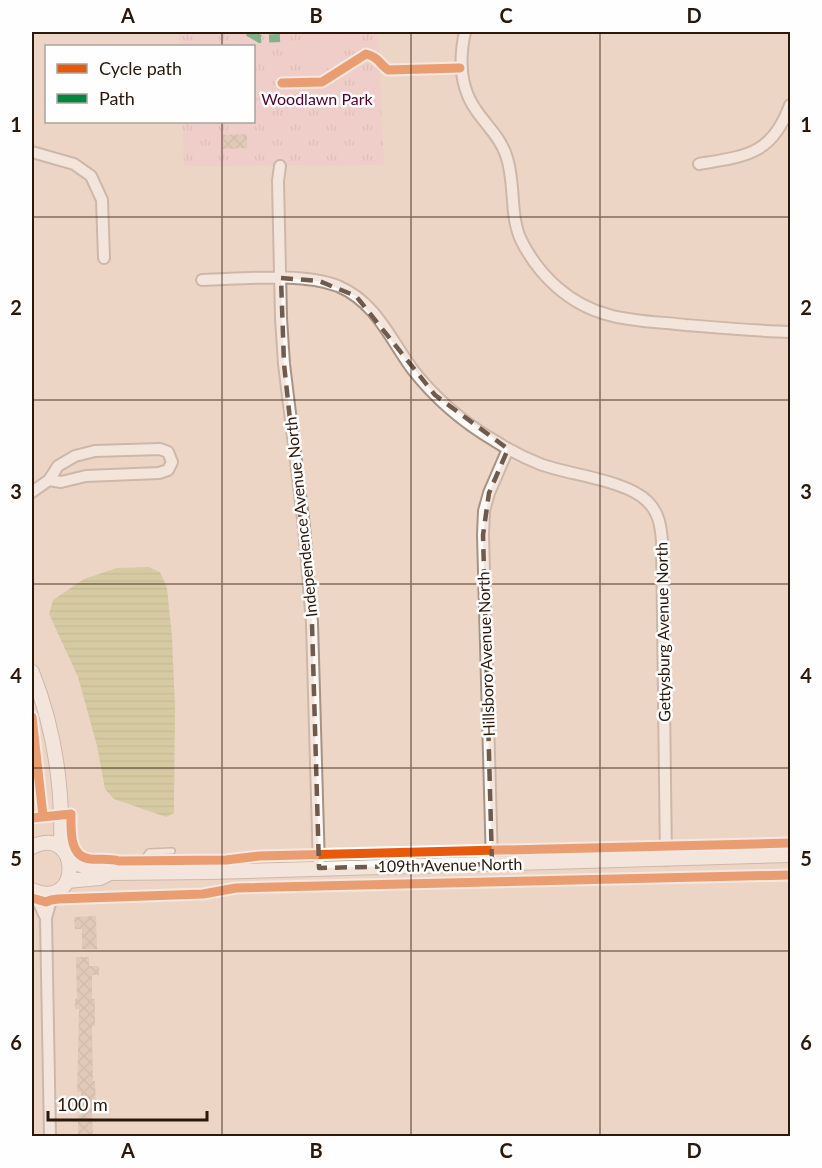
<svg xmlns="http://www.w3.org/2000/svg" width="822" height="1168" font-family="Lato,sans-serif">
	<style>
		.park { fill: url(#park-tufts) }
		.pitch { fill: #f2c4c9 }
		.water { fill: url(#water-rules) }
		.building { fill: url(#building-cross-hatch) }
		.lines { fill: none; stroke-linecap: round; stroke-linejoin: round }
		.service-casing { stroke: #a69385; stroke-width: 8 }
		.minor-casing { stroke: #a69385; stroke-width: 14 }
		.tertiary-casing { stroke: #a69385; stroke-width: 16 }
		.service { stroke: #fcf9f6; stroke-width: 5 }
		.minor { stroke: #fcf9f6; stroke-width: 10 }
		.tertiary { stroke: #fcf9f6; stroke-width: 14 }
		.quiet { stroke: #00873e; stroke-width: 8; stroke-dasharray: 15 8; stroke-linecap: butt }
		.cycleway-casing { stroke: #fefefe; stroke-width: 13 }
		.cycleway { stroke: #e8590c; stroke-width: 9 }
		.marked { fill: none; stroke: #6f5a4c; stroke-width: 4.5; stroke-dasharray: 12 8; stroke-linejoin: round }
		.grid { fill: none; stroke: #2b180a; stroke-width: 1.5; stroke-opacity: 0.55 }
		.labels { text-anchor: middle; stroke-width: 5; stroke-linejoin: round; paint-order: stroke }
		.park-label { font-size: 16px; fill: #54002d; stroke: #fefefe }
		.street-label { font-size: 16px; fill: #2b180a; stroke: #fefefe }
		.neatline { fill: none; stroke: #2b180a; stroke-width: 2 }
		.grid-label { font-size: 20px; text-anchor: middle; font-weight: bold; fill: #2b180a }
	</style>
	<defs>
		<pattern id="park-tufts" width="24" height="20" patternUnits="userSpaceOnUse" patternTransform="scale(1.5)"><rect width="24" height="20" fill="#f2c4c9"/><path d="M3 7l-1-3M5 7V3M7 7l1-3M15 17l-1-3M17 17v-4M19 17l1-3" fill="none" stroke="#d0a8ab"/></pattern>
		<pattern id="water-rules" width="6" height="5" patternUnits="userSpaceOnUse" patternTransform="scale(1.5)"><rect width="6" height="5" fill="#babd76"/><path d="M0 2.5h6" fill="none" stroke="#a0a265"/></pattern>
		<pattern id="building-cross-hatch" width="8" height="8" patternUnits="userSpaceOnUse" patternTransform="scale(1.5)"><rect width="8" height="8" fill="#d3baa8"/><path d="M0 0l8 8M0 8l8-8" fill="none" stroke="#b59f8f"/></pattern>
	</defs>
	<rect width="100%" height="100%" fill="#edd6c6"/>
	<path class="park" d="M 178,32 L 378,32 L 384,165 L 184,166 L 182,122 L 254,122 L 254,46 L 179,46 Z"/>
	<path class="pitch" d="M 304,32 L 337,32 L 336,68 L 304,68 Z"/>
	<path class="water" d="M 149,567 L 160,572 L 167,588 L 172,636 L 175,707 L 174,813 L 166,817 L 114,799 L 105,789 L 97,746 L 78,677 L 49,614 L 53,600 L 84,579 L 117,568 Z"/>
	<path class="building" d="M 247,134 L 247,148 L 223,149 L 223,135 Z
		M 96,916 L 97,949 L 82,949 L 82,929 L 75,929 L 74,917 Z
		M 76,957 L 89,957 L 89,966 L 99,966 L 99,975 L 92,975 L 92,999 L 95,999 L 95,1026 L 92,1026 L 93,1081 L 95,1081 L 96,1109 L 92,1109 L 93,1137 L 78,1137 L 78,1115 L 82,1115 L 81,1092 L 77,1092 L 79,1009 L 75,1009 L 75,999 L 77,999 Z"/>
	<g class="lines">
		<g class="service-casing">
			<path id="service" d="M 145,871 L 146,856 L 149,852 L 172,851"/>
		</g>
		<g class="minor-casing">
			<path id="minor" d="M 465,32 C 459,59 459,86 476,110 C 486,125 500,137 506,155 C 516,183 509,214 521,240 C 539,276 570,305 609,315 C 634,322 660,322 686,325 C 721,328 755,331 790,332
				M 32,152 L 74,164 L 91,176 L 102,200 L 104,258
				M 699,164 C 746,156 772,155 790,105
				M 280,166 L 278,181 L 281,318 L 284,364 L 304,527 L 312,623 L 319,868
				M 202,280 C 243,279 301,272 338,286 C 376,302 390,339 413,370 C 435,398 464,423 495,441 C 509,450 525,458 540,464 C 569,475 626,480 647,501 C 659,512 661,527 662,542 L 666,860
				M 32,492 L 49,480 L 58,466 L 75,456 L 95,451 L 160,449 L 168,452 L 172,462 L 168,470 L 159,473 L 86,476 L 61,482 L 49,480
				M 492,864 L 483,535 L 484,511 L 489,493 L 508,449
				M 33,891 L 46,918 L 53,893
				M 46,918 L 50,1136"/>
		</g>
		<g class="tertiary-casing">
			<path id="tertiary" d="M 32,672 C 54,727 63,788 61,848
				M 32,847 C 81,823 83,913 32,890
				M 69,861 L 87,867 L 99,868 L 110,873 L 211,872 L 790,855
				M 67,881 L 100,878 L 110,873"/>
		</g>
		<use href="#service" class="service"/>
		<use href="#minor" class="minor"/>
		<use href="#tertiary" class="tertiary"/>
		<path class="quiet" d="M 248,32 L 260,39 L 280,38"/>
		<g class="cycleway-casing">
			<path id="cycleway" d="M 282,83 L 322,82 L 366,54 C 378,57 379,63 388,70 L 460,68
				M 32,717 L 43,816
				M 32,818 L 71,814 C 71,830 69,857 90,859 C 100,860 109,858 119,861 L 226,860 L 259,856 L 790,843
				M 32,898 L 46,902 L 51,900 L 58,899 L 203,894 L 236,888 L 790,875"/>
		</g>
		<use href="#cycleway" class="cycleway"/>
	</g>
	<path d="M0 0H822V1168H0ZM 281,278 L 319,281 L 356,296 L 435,395 L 508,449 L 489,493 L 483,535 L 492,864 L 319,868 L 312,623 L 284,364 Z" fill="#edd6c6" fill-opacity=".55" fill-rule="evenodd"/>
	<path class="marked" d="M 281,278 L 319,281 L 356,296 L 435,395 L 508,449 L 489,493 L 483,535 L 492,864 L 319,868 L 312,623 L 284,364 Z"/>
	<path class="grid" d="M 222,32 L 222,46M 411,32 L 411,1136M 600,32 L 600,1136M 222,122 L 222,1136M 32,217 L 790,217M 32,400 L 790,400M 32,584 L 790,584M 32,768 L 790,768M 32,951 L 790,951"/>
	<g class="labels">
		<g class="park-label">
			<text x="317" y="105">Woodlawn Park</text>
		</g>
		<g class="street-label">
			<text transform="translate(301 517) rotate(-96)" y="6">Independence Avenue North</text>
			<text transform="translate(663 632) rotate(-91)" y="6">Gettysburg Avenue North</text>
			<text transform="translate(486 654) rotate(-92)" y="6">Hillsboro Avenue North</text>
			<text transform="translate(450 865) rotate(-1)" y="6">109th Avenue North</text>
		</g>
	</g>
	<rect width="822" height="1168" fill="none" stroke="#fefefe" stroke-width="66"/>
	<rect x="45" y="45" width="210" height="78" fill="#fefefe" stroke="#aaa29c" stroke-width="1.5"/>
	<rect x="57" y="64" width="30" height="9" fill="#e8590c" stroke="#aaa29c" stroke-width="1.5"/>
	<text x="99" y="75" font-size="18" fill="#2b180a">Cycle path</text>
	<rect x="57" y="94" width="30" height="9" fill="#00873e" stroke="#aaa29c" stroke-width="1.5"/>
	<text x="99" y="105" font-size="18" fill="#2b180a">Path</text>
	<path d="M48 1111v9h159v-9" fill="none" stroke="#2b180a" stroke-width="3"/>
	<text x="57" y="1111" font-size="18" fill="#2b180a" stroke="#fefefe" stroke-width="4.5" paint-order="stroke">100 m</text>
	<rect x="33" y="33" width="756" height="1102" class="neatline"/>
	<g class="grid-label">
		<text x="128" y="23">A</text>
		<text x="316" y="23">B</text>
		<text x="506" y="23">C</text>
		<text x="694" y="23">D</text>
		<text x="16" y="132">1</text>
		<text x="806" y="132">1</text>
		<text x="16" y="315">2</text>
		<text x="806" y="315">2</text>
		<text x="16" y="499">3</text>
		<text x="806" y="499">3</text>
		<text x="16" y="683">4</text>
		<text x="806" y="683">4</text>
		<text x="16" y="866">5</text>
		<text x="806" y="866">5</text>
		<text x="16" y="1050">6</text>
		<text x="806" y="1050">6</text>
		<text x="128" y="1158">A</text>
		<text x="316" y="1158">B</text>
		<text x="506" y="1158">C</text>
		<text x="694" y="1158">D</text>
	</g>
</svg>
